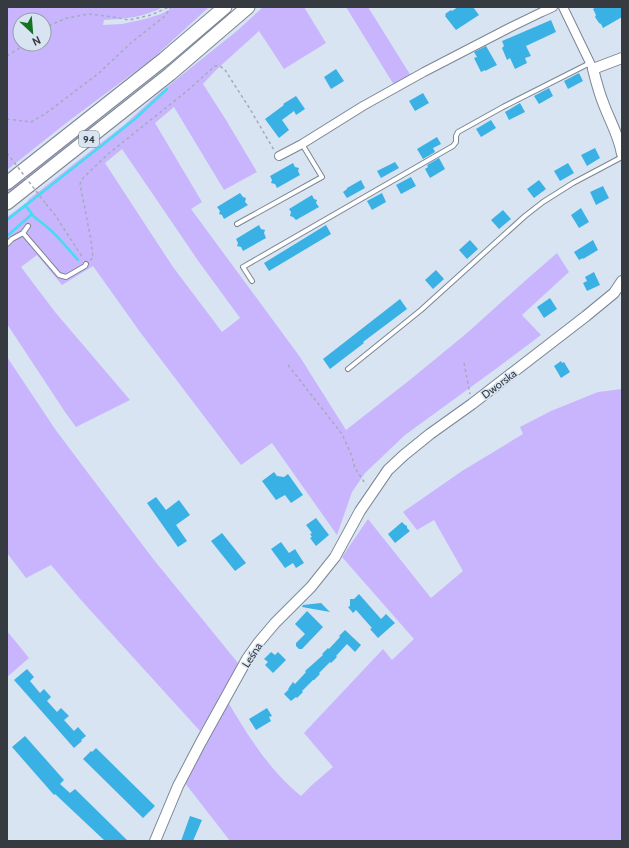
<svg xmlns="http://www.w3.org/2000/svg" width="629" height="848" font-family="Cabin,sans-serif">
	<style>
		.green { fill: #c9b5fd; fill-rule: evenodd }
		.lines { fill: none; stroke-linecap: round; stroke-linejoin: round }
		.stream { stroke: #44dcf3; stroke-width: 2.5 }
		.building { fill: #3ab1e5 }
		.service-casing { stroke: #7c8694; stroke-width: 6 }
		.minor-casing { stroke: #7c8694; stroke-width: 10 }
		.tertiary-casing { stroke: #7c8694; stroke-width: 12 }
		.trunk-casing { stroke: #7c8694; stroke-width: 15 }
		.path { stroke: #a2acb7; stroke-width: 1.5; stroke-dasharray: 3 3; stroke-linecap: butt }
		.service { stroke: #fff; stroke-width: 4 }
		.minor { stroke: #fff; stroke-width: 8 }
		.tertiary { stroke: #fff; stroke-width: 10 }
		.trunk { stroke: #fff; stroke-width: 13 }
		.path-bridge { stroke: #a2acb7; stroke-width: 1.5; stroke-dasharray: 3 3; stroke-linecap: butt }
		.labels { text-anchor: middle; stroke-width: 3; stroke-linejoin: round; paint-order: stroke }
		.shield { fill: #d8e4f2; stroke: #676e76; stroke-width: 1 }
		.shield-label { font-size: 10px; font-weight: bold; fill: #363b41 }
		.street-label { font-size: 11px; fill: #363b41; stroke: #d8e4f2 }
	</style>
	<rect width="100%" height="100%" fill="#d8e4f2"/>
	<path class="green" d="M 7,7 L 163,7 C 145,17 125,19 104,20 L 103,25 L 122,24 L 145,19 L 161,14 L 174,7 L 209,7 L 152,59 L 70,120 L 7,170 ZM 20,20 L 44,20 L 44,44 L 20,44 Z
		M 263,7 L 304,7 L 326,43 L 284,69 L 259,31 L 216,70 L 203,84 L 226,120 L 257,172 L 224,190 L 174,107 L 155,123 L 202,202 L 191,209 L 300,357 L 346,430 L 411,379 L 467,333 L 526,280 L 557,253 L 569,272 L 522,315 L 541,335 L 497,368 L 405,435 L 365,473 L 352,492 L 337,535 L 272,443 L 241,465 L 140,332 L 93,266 L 62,285 L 37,255 L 21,267 L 55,312 L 130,400 L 76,427 L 65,412 L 7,324 L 7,217 L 27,202 L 29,199 L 124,125 L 157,95 L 238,30 ZM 122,149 L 199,262 L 240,318 L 222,332 L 173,267 L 105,163 Z
		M 346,7 L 368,7 L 411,76 L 394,85 Z
		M 97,120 L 99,125 L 7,196 L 7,190 Z
		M 7,357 L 55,429 L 88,473 L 154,560 L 238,663 L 220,698 L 210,714 L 200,731 L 81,600 L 51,565 L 26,578 L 7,553 Z
		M 622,389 L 622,841 L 230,841 L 185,783 L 228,702 C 248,736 270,771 301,796 L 312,785 L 333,767 L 304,733 L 383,649 L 392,660 L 414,639 L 342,557 L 368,519 L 431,598 L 463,571 L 434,520 L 417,530 L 403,512 L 462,471 L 523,434 L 520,427 L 551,411 L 598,392 Z
		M 7,631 L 29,658 L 7,677 Z"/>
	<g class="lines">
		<path class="stream" d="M 32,214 C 36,220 42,222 47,227 C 59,237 68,249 78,260
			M 7,220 L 115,135 L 136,118 L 167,89
			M 7,236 L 32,214 L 25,205"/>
	</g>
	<path class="building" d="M 458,7 L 473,7 L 479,15 L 456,30 L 445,16 L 446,15 L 445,14 L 451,10 L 452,11 Z
		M 596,7 L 622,7 L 622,17 L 603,28 L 601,24 L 599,23 L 595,17 L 596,15 L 593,9 Z
		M 551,20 L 556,32 L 526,46 L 531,56 L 525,58 L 527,63 L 515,69 L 510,58 L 507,60 L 502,48 L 504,46 L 502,41 Z
		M 486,46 L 497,65 L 485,71 L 485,70 L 481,72 L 474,58 L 477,57 L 474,52 Z
		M 336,69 L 344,81 L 331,89 L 324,77 Z
		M 579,73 L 583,81 L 568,89 L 564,81 Z
		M 549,88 L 553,96 L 539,104 L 534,96 Z
		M 423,93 L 429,103 L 415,111 L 409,101 Z
		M 296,96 L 305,109 L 296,115 L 294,111 L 282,120 L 289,130 L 279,138 L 265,119 L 284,105 L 283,104 Z
		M 520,103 L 525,112 L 509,120 L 505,112 Z
		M 491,120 L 496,128 L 481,137 L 476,129 Z
		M 437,137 L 441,144 L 433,148 L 435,152 L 423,159 L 417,149 Z
		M 595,148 L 600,158 L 587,166 L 581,155 Z
		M 439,158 L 445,169 L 430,178 L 425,169 L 428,167 L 427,165 Z
		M 395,162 L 399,168 L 381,178 L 377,171 Z
		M 293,163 L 295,167 L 299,168 L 298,171 L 300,175 L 277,188 L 275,184 L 271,183 L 272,180 L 270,176 Z
		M 568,163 L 574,173 L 560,181 L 554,171 Z
		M 411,177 L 416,186 L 401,194 L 396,185 Z
		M 361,180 L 365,188 L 347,198 L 343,192 L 347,189 L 347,188 Z
		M 539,180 L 546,189 L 534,198 L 527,189 Z
		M 603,186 L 609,198 L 596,205 L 590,192 Z
		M 240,193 L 243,197 L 246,198 L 245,202 L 248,205 L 224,219 L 222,215 L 219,214 L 220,211 L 217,207 Z
		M 382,193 L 386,202 L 372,210 L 367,201 Z
		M 312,195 L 314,199 L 317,200 L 316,203 L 319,207 L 296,220 L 293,217 L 290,216 L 291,212 L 289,209 Z
		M 581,208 L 589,222 L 579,228 L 571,215 Z
		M 503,210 L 511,219 L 499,229 L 491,220 Z
		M 259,225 L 261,229 L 265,230 L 264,233 L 266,238 L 243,251 L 241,247 L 237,246 L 238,243 L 236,239 Z
		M 326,225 L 331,234 L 269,271 L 264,263 Z
		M 470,240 L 478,249 L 467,259 L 459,250 Z
		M 593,240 L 598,250 L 583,259 L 583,258 L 579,260 L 574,252 Z
		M 436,270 L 444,279 L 433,289 L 425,280 Z
		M 594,272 L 600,285 L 587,291 L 583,283 L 587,281 L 585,277 Z
		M 550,298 L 557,309 L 544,318 L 537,307 Z
		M 400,299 L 407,309 L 363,342 L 364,343 L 330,369 L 323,359 Z
		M 561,361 L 562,363 L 564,362 L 570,372 L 561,378 L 554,366 Z
		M 274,472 L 277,476 L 284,477 L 288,474 L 303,495 L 291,503 L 285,495 L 276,500 L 262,481 Z
		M 156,497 L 166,510 L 179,500 L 190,515 L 176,525 L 187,541 L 178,547 L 147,503 Z
		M 316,518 L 329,535 L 316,546 L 310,538 L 312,537 L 310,534 L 312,533 L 306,525 Z
		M 402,522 L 405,525 L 407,526 L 407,528 L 410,531 L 395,543 L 388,534 Z
		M 222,533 L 246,563 L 235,571 L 211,541 Z
		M 281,542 L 289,553 L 295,549 L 304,563 L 296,568 L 293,563 L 285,568 L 271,549 Z
		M 359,594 L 381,619 L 386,614 L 395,623 L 378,638 L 370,629 L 372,628 L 356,610 L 353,613 L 348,607 L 350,606 L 350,599 L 354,599 Z
		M 321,603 L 330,612 L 302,607 L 303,605 Z
		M 307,611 L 323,627 L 302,649 L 299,649 L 296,646 L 296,643 L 305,634 L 295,624 Z
		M 345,630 L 361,645 L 355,652 L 347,644 L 336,656 L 337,657 L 331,663 L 330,662 L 319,673 L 320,674 L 314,680 L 313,680 L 302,691 L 303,692 L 297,698 L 296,697 L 291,701 L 284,694 L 289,689 L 288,689 L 293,682 L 295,684 L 306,672 L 305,671 L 323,655 L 322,654 L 328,648 L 329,649 L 340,637 L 339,636 Z
		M 271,652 L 275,655 L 278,652 L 286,660 L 273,673 L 265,665 L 268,662 L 264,659 Z
		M 27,669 L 34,677 L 30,681 L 40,693 L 44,689 L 51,697 L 47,701 L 48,702 L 57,712 L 61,708 L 69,716 L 64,720 L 74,731 L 78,727 L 86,736 L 81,740 L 82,741 L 74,748 L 14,680 Z
		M 267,708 L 272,716 L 269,717 L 271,721 L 256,730 L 249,719 Z
		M 25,736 L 64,780 L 60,784 L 70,793 L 75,789 L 128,841 L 105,841 L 55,794 L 54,795 L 12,747 Z
		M 96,748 L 155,806 L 143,818 L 83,759 L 91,751 L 92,752 Z
		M 190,816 L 202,820 L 193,841 L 181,841 Z"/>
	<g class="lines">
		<g class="service-casing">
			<path id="service" d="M 237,224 L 322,177 L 302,144
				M 23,233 L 28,226
				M 7,244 L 12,239 L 23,233 L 59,275 L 66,277 L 85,266 L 86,264
				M 252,281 L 243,267 L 453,146 L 456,142 L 456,136 L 458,132 L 503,107 L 590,63
				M 348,369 L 421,310 L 525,216 L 543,202 L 573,183 L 622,157"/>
		</g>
		<g class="minor-casing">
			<path id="minor" d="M 563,7 L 593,69
				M 279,156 L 302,144 L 363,106 L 424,72 L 511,27 L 542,12 L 553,7"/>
		</g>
		<g class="tertiary-casing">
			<path id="tertiary" d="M 622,58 L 593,69 C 596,81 599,93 604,105 C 610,121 619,136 622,154
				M 155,841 L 178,786 L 201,742 L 247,659 L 259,642 L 275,623 L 311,587 L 335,557 L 360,511 L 388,470 L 404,455 L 430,434 L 472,404 L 586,316 L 614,293 L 622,281"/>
		</g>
		<g class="trunk-casing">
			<path id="trunk" d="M 7,183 L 164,59 L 225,7
				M 7,203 L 170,74 L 248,7"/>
		</g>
		<path class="path" d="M 44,29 L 48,26 L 67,18 L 89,14 L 113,17 L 129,20 L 151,15 L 169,7
			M 7,56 L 26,44
			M 7,119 L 31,122 L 45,114 L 99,73 L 132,42 L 165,16 L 171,7
			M 46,204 L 55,215 L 83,258
			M 90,260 L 93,258 L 91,240 L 80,184 L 83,178 L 108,154 L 187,91 L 215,66 L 220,66 L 225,70 L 250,109 L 274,150
			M 464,363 L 470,394
			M 288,365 L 342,434 L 351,454 L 355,468 L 366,485"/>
		<use href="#service" class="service"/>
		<use href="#minor" class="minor"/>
		<use href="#tertiary" class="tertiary"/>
		<use href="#trunk" class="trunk"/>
		<path class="path-bridge" d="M 7,153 L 46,204"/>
	</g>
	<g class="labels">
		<rect class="shield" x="79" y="131" width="20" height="16" rx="3"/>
		<g class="shield-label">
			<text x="89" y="143">94</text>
		</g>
		<g class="street-label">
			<text transform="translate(499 384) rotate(-37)" y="4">Dworska</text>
			<text transform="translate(252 655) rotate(-57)" y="4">Leśna</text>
		</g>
	</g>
	<rect width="629" height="848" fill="none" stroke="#363b41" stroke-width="16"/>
	<g transform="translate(32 32) rotate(154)"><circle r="19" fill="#d8e4f2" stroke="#97a0ab"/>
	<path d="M0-3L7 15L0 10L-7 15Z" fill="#137321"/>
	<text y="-6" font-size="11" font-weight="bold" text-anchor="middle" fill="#363b41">N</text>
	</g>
</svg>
